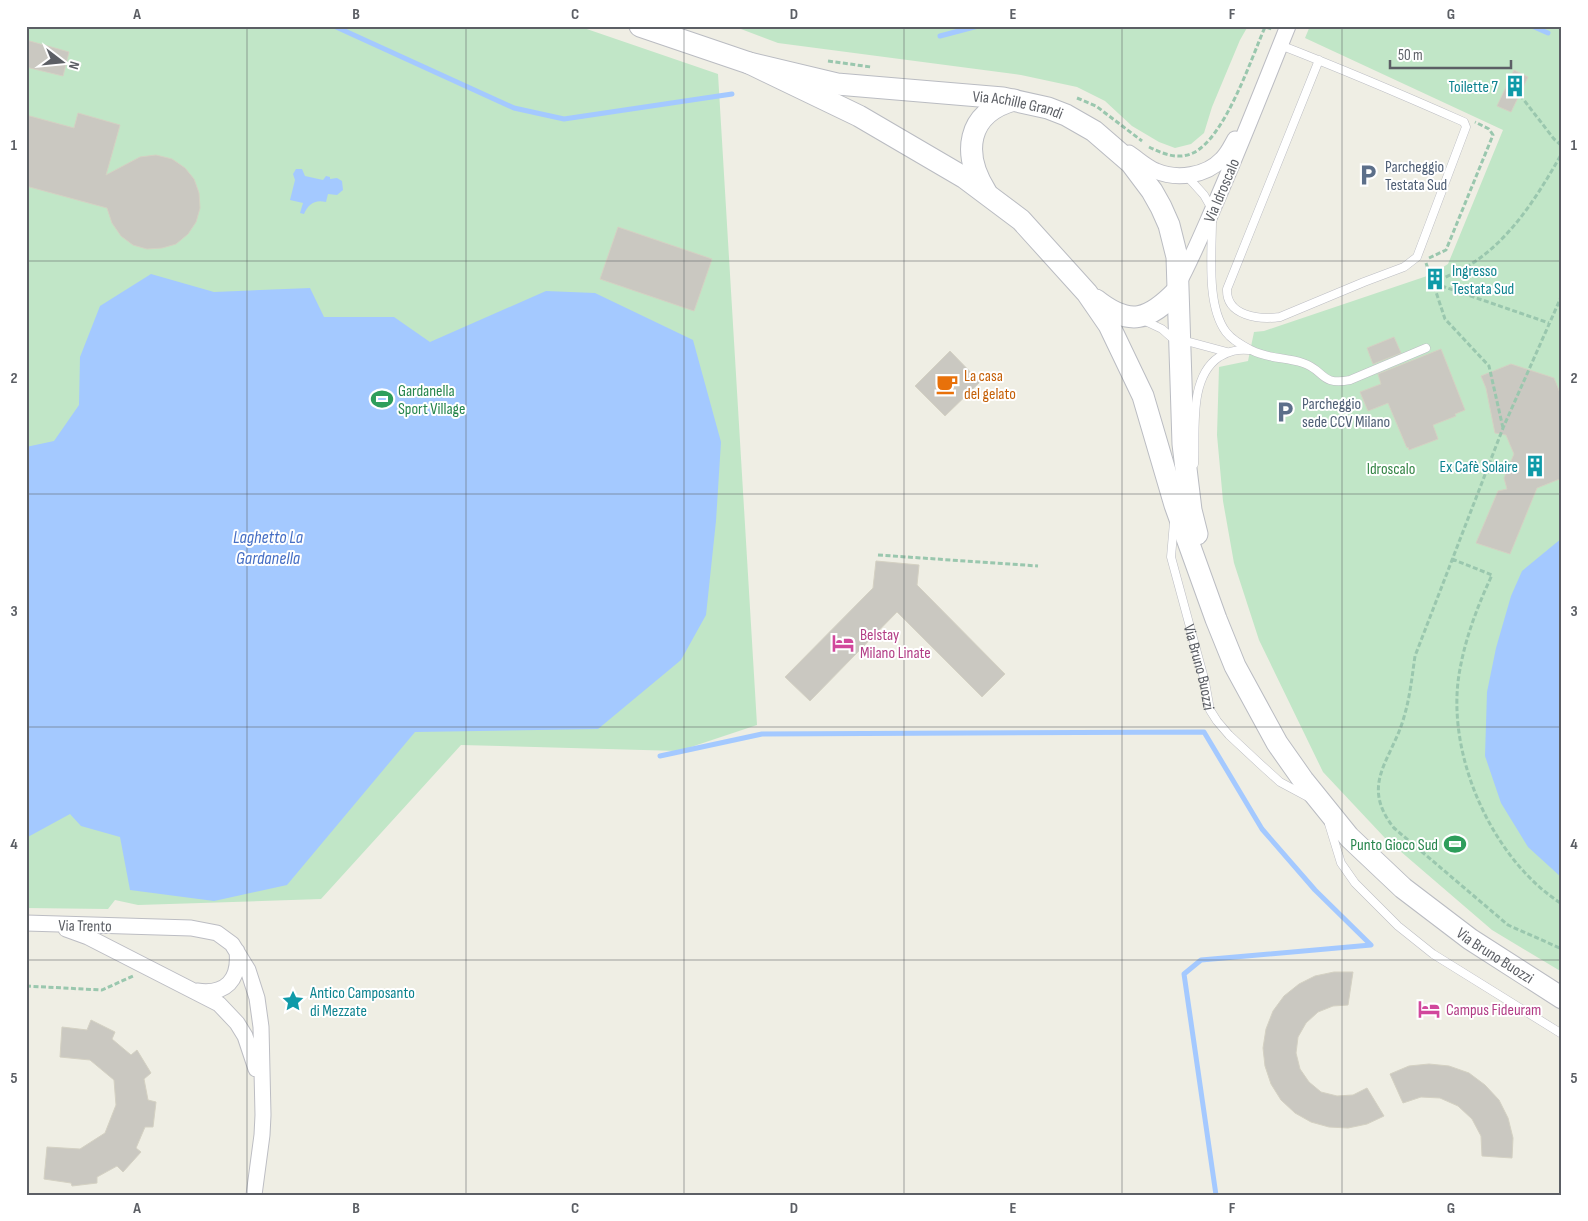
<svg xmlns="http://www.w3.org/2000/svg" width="1588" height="1221" font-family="'Sofia Sans Condensed',sans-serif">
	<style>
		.green { fill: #c1e6c7 }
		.water { fill: #a4c9ff }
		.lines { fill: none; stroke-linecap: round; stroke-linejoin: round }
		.stream { stroke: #a4c9ff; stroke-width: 5 }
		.building { fill: #cac8c1; stroke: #d4d1c3 }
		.lane-casing { stroke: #bcbdc3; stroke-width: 9 }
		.street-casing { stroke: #bcbdc3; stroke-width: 17 }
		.secondary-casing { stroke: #babcc2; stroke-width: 23 }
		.path { stroke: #9ac7ae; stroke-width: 3; stroke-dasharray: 5 2.5; stroke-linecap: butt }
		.lane { stroke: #fff; stroke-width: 8 }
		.street { stroke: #fff; stroke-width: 15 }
		.secondary { stroke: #fff; stroke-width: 21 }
		.grid { fill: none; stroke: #5c5f65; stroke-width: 1; stroke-opacity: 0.55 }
		.labels { text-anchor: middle; stroke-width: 4; stroke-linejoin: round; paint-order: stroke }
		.culture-label { font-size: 16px; fill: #0d838f; stroke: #fff; text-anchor: end }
		.street-label { font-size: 16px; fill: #5c5f65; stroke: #fff }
		.service-label { font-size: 16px; fill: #4e5e75; stroke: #fff; text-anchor: start }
		.food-label { font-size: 16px; fill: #c56008; stroke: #fff; text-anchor: start }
		.leisure-label { font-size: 16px; fill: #27864d; stroke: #fff; text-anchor: start }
		.park-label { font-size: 16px; fill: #348445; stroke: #fff }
		.hotel-label { font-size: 16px; fill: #b23c85; stroke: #fff; text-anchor: start }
		.water-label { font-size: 18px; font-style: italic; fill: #456ec4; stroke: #fff }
		.neatline { fill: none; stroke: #5c5f65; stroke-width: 2 }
		.grid-label { font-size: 16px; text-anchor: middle; font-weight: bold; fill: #5c5f65 }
	</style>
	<rect width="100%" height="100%" fill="#efeee4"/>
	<path class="green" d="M 26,26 L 578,26 L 718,74 L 757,725 L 679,751 L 461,745 L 321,899 L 138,905 L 115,900 L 108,909 L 26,908 Z
		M 733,26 L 1248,26 L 1240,40 L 1212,107 L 1204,133 L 1191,144 L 1175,148 L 1159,142 L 1132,126 L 1105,101 L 1077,87 L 1021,75 L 778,43 Z
		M 1310,26 L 1562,26 L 1562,972 L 1492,930 L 1385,838 L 1323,772 L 1259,640 L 1234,563 L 1223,501 L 1217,435 L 1219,367 L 1248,361 L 1254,332 L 1264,331 L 1430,275 L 1448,264 L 1503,130 L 1305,38 Z"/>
	<path class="water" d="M 296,169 L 302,169 L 305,176 L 323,180 L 326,176 L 330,177 L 330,179 L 337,178 L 342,181 L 343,190 L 337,195 L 328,194 L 326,202 C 315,199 308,204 304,214 L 300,213 L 303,203 L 290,200 L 295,180 L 293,174 Z
		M 151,274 L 214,292 L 310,288 L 324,317 L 394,317 L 430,342 L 546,291 L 595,293 L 693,340 L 721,442 L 716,521 L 706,615 L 681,660 L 598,729 L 415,732 L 287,885 L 214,901 L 130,890 L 120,837 L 81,826 L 70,814 L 26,838 L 26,447 L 54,441 L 79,405 L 80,357 L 100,306 Z
		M 1562,538 L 1562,878 L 1528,847 L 1501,803 L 1485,756 L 1487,692 L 1496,648 L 1511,596 L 1522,571 Z"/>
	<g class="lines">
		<path class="stream" d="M 334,26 L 514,108 L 564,119 L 732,94
			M 1532,26 L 1548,33
			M 940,36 L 978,26
			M 660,756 L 762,734 L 1204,732 L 1262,829 L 1315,890 L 1371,945 L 1201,960 L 1184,974 L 1216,1195"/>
	</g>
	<path class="building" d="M 26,40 L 69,52 L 63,76 L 26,67 Z
		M 1514,70 L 1528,77 L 1511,112 L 1497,106 Z
		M 78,113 L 120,125 L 106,175 L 140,157 L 156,155 L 172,159 L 185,168 L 194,179 L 199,193 L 200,208 L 196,222 L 188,234 L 176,244 L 162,248 L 147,249 L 133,245 L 121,236 L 112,223 L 107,208 L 26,186 L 26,115 L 74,128 Z
		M 618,227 L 712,259 L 694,311 L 600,279 Z
		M 1394,337 L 1401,353 L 1373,364 L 1367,348 Z
		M 1441,349 L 1465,410 L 1455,414 L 1456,416 L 1433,425 L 1438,439 L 1409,450 L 1408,447 L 1407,448 L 1388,403 L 1368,411 L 1360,392 L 1381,384 L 1378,374 Z
		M 950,351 L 980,382 L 945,416 L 915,386 Z
		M 1511,364 L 1554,378 L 1562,398 L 1562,478 L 1537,488 L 1510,554 L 1476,543 L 1498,491 L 1507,489 L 1504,478 L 1514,454 L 1506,435 L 1495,433 L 1486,388 L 1481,376 Z
		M 876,561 L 919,565 L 917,585 L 1005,674 L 982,697 L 897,612 L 810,701 L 785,677 L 873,588 Z
		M 1334,972 L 1353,972 L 1348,1005 L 1333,1006 L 1318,1012 L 1306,1023 L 1298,1037 L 1296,1053 L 1300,1069 L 1309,1082 L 1321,1092 L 1337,1096 L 1353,1095 L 1367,1088 L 1384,1116 L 1367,1124 L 1348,1128 L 1329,1127 L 1311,1122 L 1295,1113 L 1281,1100 L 1271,1084 L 1265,1066 L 1263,1048 L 1266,1029 L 1273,1011 L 1284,996 L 1299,984 L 1315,976 Z
		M 91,1020 L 115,1032 L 112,1039 L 131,1055 L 137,1050 L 151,1073 L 144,1079 L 148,1100 L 156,1102 L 153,1127 L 145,1127 L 136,1148 L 141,1152 L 123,1172 L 117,1166 L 97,1177 L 97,1183 L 72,1186 L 71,1183 L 44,1179 L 47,1147 L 80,1149 L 105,1133 L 116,1105 L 114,1080 L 90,1060 L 60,1057 L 62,1027 L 87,1030 Z
		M 1429,1064 L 1449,1066 L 1469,1073 L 1485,1085 L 1499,1100 L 1508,1118 L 1513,1138 L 1512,1158 L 1482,1156 L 1481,1136 L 1472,1119 L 1458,1106 L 1440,1098 L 1421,1097 L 1403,1103 L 1390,1074 L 1409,1066 Z"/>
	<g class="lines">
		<g class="lane-casing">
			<g id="lane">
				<path d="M 1280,45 C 1342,69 1403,95 1464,122 L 1466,127 L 1417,257 L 1404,267 L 1364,282 L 1280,317 C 1259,320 1226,316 1227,289 L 1319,60"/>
				<path d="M 1186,175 L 1204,195 L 1212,209"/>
				<path d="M 1212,220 C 1212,253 1206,305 1226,332 C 1232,340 1243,346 1251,350 C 1268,359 1285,357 1303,363 C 1325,370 1320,386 1350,380 L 1426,348"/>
				<path d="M 1143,320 L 1162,329 L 1171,337 L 1227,352"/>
				<path d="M 1194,464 C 1196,431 1188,378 1219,357 C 1229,351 1237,349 1249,350"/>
				<path id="s1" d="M 1174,522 L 1171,557 L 1205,682 L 1210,710 L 1217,721 L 1229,735 L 1259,763 L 1280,782 L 1308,797"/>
				<path d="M 1329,824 L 1341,863 L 1355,883 L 1398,926 L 1433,954 L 1562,1034"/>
			</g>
		</g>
		<g class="street-casing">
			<path id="street" d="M 1129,153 C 1138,159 1146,167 1156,171 C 1177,180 1206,176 1222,159 C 1228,153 1231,146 1235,139
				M 1178,284 C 1191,260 1201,236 1212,211 C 1239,150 1263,88 1288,26
				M 26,923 L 191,928 L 217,933 L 232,944 L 248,970 L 257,998 L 261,1027 L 263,1115 L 262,1135 L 254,1195
				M 66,929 L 88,937 L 219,1004 L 237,1023 L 245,1036 L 256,1069
				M 197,991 C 226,995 240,980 237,951"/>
		</g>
		<g class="secondary-casing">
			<g id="secondary">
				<path id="s2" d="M 640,26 L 749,63 L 837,84 L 1003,98 L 1048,108 L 1066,115 L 1094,131 L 1131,163 L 1152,191 L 1161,207 L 1169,225 L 1177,257 L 1183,444 L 1191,510 L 1197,534"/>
				<path id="s3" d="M 749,63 L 859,116 L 965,178 L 1021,220 L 1087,293 L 1109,325 L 1143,396 L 1175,505 L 1216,619 L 1235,666 L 1277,743 L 1303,780 L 1349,837 L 1403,888 L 1470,939 L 1562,998"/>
				<path d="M 986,192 C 962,154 966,113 1014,100"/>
				<path d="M 1096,300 C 1130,327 1149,320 1177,291"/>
			</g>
		</g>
		<path class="path" d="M 828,61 L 871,67
			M 1520,95 L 1554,139 L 1562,146
			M 1077,98 L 1096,106 L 1142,141
			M 1149,147 C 1163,154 1178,160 1193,153 C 1225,138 1251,59 1265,27 L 1272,29
			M 1429,258 L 1446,250 L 1493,135 L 1489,129 L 1475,122
			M 1426,263 L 1433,283 L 1549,323
			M 1562,295 L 1503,428 L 1415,656 C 1412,677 1410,697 1404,717 C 1392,760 1359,784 1394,828 L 1508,925 L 1562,949
			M 1503,428 L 1489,366 L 1445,319 L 1433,283 C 1450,275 1469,267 1484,255 C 1518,228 1541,190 1562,153
			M 878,555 L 1038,566
			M 1452,559 L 1492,575 C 1478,605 1466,636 1460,669 C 1444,751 1491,859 1562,904
			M 26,986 L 102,990 L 133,976"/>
		<use href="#lane" class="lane"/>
		<use href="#street" class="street"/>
		<use href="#secondary" class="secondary"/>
	</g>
	<path class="grid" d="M 247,26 L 247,1195M 466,26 L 466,1195M 684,26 L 684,1195M 904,26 L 904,1195M 1122,26 L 1122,1195M 1342,26 L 1342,1195M 26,261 L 1562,261M 26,494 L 1562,494M 26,727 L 1562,727M 26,960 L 1562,960"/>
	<defs>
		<g id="building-bare" transform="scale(1.725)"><path d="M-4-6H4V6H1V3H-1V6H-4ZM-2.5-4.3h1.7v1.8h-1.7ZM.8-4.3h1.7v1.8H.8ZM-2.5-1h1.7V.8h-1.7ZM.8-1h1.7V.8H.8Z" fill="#0f9aa8" stroke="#fff" stroke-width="2.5" paint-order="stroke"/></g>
		<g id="parking-bare" transform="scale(1.725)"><path d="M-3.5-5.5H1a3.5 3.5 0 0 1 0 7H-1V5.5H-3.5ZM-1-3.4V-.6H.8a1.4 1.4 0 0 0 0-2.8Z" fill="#5c6f8a" stroke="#fff" stroke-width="2.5" paint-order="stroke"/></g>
		<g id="cafe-bare" transform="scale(1.725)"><path d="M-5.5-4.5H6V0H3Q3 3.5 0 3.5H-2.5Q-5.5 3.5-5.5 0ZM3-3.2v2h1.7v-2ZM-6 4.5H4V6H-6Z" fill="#e8710a" stroke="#fff" stroke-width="2.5" paint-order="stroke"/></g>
		<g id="stadium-bare" transform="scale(1.725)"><path d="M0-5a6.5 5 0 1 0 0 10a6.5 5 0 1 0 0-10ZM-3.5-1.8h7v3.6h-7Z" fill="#2e9e5b" stroke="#fff" stroke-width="2.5" paint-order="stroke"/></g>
		<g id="hotel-bare" transform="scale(1.725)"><path d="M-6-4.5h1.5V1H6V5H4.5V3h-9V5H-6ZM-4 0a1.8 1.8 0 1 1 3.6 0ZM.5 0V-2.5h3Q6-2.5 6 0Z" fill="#d1479c" stroke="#fff" stroke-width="2.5" paint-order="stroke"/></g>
		<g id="sight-bare" transform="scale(1.725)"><path d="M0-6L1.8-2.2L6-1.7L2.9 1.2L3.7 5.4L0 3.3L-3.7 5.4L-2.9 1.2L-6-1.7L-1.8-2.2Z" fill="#0f9aa8" stroke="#fff" stroke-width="2.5" paint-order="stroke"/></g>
	</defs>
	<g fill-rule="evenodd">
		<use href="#building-bare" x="1515" y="86"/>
		<use href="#parking-bare" x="1368" y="175"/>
		<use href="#building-bare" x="1435" y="279"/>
		<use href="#cafe-bare" x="947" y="384"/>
		<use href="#stadium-bare" x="382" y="399"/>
		<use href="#parking-bare" x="1285" y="412"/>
		<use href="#building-bare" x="1535" y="466"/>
		<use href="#hotel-bare" x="843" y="643"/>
		<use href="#stadium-bare" x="1455" y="844"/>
		<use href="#sight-bare" x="293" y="1001"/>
		<use href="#hotel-bare" x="1429" y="1009"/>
	</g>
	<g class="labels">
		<g class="culture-label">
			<text x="1498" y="92">Toilette 7</text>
			<text x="1452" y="276" text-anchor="start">Ingresso<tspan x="1452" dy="18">Testata Sud</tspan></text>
			<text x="1518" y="472">Ex Cafè Solaire</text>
			<text x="310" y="998" text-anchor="start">Antico Camposanto<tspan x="310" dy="18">di Mezzate</tspan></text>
		</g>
		<g class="street-label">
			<text dy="6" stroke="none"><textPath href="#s2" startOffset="388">Via Achille Grandi</textPath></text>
			<text transform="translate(1221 190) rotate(-67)" y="6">Via Idroscalo</text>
			<text dy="6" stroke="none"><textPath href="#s1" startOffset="149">Via Bruno Buozzi</textPath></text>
			<text transform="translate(85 925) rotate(1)" y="6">Via Trento</text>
			<text dy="6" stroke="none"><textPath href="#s3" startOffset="1211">Via Bruno Buozzi</textPath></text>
		</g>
		<g class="service-label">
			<text x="1385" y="172">Parcheggio<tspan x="1385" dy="18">Testata Sud</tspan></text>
			<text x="1302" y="409">Parcheggio<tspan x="1302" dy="18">sede CCV Milano</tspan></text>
		</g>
		<g class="food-label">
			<text x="964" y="381">La casa<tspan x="964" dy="18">del gelato</tspan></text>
		</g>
		<g class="leisure-label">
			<text x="398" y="396">Gardanella<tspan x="398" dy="18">Sport Village</tspan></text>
			<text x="1438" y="850" text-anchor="end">Punto Gioco Sud</text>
		</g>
		<g class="park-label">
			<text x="1391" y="474">Idroscalo</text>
		</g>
		<g class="hotel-label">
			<text x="860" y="640">Belstay<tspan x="860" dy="18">Milano Linate</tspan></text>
			<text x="1446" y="1015">Campus Fideuram</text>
		</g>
		<g class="water-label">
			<text x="268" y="543">Laghetto La<tspan x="268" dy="21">Gardanella</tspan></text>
		</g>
	</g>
	<rect width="1588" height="1221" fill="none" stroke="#ffffff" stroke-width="55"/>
	<g transform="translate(62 62) rotate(106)" stroke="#ffffff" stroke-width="4" paint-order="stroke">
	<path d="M0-4L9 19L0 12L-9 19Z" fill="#5c5f65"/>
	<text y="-8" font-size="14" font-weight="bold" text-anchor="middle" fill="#5c5f65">N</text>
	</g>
	<path d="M1390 60v8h121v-8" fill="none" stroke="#5c5f65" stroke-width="2.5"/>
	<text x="1398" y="60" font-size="15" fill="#5c5f65" stroke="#ffffff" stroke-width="4" paint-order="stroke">50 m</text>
	<rect x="28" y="28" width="1532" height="1166" class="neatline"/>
	<g class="grid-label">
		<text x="137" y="19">A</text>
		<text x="356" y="19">B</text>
		<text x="575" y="19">C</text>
		<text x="794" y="19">D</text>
		<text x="1013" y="19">E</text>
		<text x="1232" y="19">F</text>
		<text x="1451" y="19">G</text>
		<text x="14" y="150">1</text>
		<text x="1574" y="150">1</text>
		<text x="14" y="383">2</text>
		<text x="1574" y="383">2</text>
		<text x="14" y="616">3</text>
		<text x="1574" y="616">3</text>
		<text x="14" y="849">4</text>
		<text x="1574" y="849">4</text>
		<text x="14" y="1083">5</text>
		<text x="1574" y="1083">5</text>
		<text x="137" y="1213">A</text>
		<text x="356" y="1213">B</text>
		<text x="575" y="1213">C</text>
		<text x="794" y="1213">D</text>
		<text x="1013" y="1213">E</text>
		<text x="1232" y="1213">F</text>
		<text x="1451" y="1213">G</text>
	</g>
</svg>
